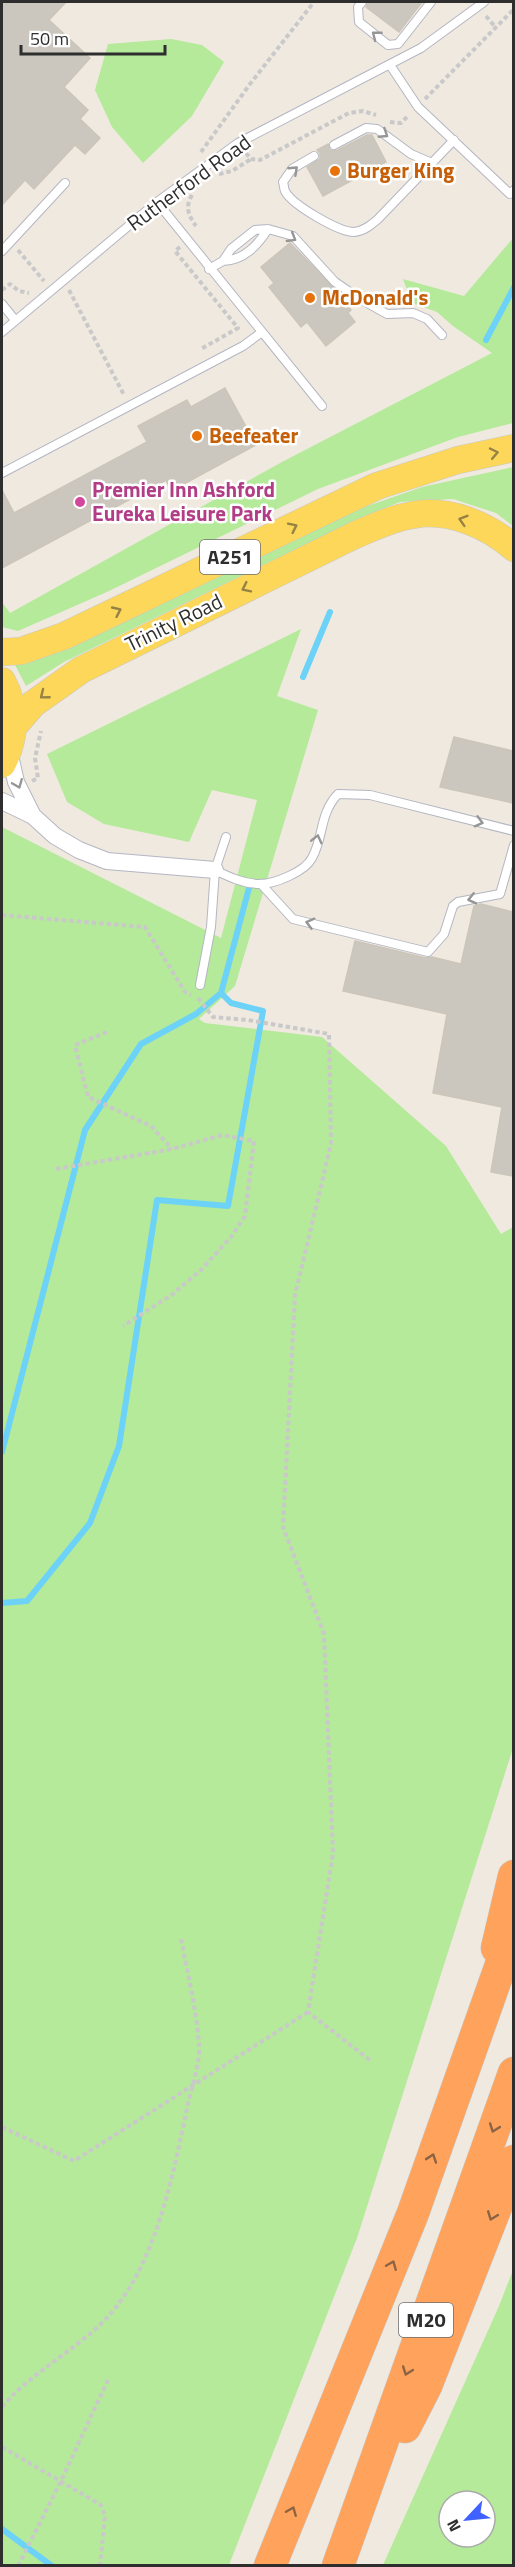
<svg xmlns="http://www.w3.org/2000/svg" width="515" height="2567" font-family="'Titillium Web',sans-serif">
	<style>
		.green { fill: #b4ea99; fill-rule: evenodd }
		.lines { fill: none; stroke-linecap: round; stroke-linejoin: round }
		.stream { stroke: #6dd2f8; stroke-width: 6 }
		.building { fill: #cbc7be; stroke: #ccc5b9; stroke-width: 1.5 }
		.lane-casing { stroke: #b4b6c2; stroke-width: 10 }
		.street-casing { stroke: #b4b6c2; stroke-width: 18 }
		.primary-casing { stroke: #c9c9c9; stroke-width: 28 }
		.highway-casing { stroke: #c9c9c9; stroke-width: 33 }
		.path { stroke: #c9c9c9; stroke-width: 4; stroke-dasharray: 4.5 3; stroke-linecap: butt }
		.lane { stroke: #fff; stroke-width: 8 }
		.street { stroke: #fff; stroke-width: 16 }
		.primary { stroke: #fcd759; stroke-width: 27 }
		.highway { stroke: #ffa35c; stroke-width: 32 }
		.oneway { stroke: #969696 }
		.oneway2 { stroke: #958244 }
		.oneway3 { stroke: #8c6343 }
		.food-dot { fill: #e8710a; stroke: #fff; stroke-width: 2 }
		.hotel-dot { fill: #d1479c; stroke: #fff; stroke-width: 2 }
		.labels { text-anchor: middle; stroke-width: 5; stroke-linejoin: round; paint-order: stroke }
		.shield { fill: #fff; stroke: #6d6d6d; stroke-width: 1.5 }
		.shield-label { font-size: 20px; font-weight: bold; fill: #2e2e2e }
		.food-label { font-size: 21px; font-weight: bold; fill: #c56008; stroke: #fff; text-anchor: start }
		.street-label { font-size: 21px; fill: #2e2e2e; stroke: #fff }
		.hotel-label { font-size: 21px; font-weight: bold; fill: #b23c85; stroke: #fff; text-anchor: start }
	</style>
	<rect width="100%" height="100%" fill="#f0e9e0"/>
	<path class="green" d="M 171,39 L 202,45 L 224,62 L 192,116 L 143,163 L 112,127 L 95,90 L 108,44 Z
		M 513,238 L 513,423 L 458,437 L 318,489 L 109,591 L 18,631 L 2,627 L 2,602 L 10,613 L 282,462 L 492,353 L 453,326 L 437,312 L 412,303 L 403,279 L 464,296 Z
		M 513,467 L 513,526 L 496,513 L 453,499 L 400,502 L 360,518 L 64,662 L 26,686 L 14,663 L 356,510 L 422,487 Z
		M 301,629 L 277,696 L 318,710 L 235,986 L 199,1019 L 205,1023 L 322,1037 L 446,1146 L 501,1234 L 513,1227 L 513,1748 L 357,2238 L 229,2565 L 2,2565 L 2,827 L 221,938 L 257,800 L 212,790 L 189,842 L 104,824 L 67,802 L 47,754 Z
		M 513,2270 L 513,2565 L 383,2565 L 499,2306 ZM 449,2501 L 485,2501 L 485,2537 L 449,2537 Z"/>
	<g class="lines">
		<path class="stream" d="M 486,340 L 514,287
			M 303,677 L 330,612
			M 2,1452 L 85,1130 L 141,1044 L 196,1014 L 221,993 L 249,888
			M 2,1603 L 27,1601 L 90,1523 L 119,1446 L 157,1200 L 228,1206 L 263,1011 L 231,1003 L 221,993
			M 2,2529 L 52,2566"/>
	</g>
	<path class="building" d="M 2,2 L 66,2 L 49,20 L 90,58 L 64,87 L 88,110 L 80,119 L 100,138 L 85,154 L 75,145 L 34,189 L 25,180 L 2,205 Z
		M 368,2 L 422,2 L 399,32 L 366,7 Z
		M 367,135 L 372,135 L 386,162 L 323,196 L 307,167 L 320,159 L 320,153 L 317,150 L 328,144 L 330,150 L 336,151 Z
		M 290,243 L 335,289 L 351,310 L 348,313 L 355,322 L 326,346 L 307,322 L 301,327 L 269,287 L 274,283 L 261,267 Z
		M 225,388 L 256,445 L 171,491 L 166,480 L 2,568 L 2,490 L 14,513 L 147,442 L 138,426 L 187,400 L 191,407 Z
		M 454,737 L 513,751 L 513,803 L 440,787 Z
		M 481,904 L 513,912 L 513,1176 L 491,1172 L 502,1107 L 433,1093 L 447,1014 L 343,991 L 355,941 L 426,958 L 432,957 L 461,964 L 474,906 Z"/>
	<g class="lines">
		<g class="lane-casing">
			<path id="lane" d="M 362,2 L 358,7 L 359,22 L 388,45 L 398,44 L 431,2
				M 390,65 L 418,107 L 510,194 L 514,190
				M 334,145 L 366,128 L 377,129 L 411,154 L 432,163
				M 314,156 L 292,169 L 283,182 C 284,185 284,189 285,191 C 292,205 339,232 354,232 C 364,231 371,225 378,219 L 454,140
				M 157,202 L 322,406
				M 2,251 L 65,183
				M 223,261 C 244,260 257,246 268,229
				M 209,269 L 223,261 L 231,249 L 255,230 L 268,229 L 293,236 L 335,282 L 360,299 L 387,314 L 413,313 L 427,319 L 442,335
				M 2,304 L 15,320
				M 2,332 L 157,202 L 238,143 L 421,48 L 484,2
				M 2,473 L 243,346 L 262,332
				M 215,870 C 229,877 244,884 260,884 C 274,884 305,872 312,858 C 324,837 319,814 338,794 L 370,795 L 514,831
				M 261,884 L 293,919 L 428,952 L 444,934 L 453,906 L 458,902 L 500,894 L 514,845
				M 200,985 L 211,927 L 215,870 L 226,837"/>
		</g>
		<g class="street-casing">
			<path id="street" d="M 9,751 L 16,782 L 33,816
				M 2,801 L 33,816 L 55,836 L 79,850 L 107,861 L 215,870"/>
		</g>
		<g class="primary-casing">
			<path id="primary" d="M 2,652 L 21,651 L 64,636 L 377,486 L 458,460 L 514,448
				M 2,681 C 17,708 16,738 2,764
				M 14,726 L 33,704 L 81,670 L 355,535 C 374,527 393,518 413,515 C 448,508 488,525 514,548"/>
		</g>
		<g class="highway-casing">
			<path id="highway" d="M 497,1948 L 514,1876
				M 405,2427 L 426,2386 L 514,2161
				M 270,2566 L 413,2213 L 514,1928
				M 338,2566 L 514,2073"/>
		</g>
		<path class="path" d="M 486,16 L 496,28
			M 425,99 L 514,9
			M 390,122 L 401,123 L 409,115
			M 201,152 L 250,84 L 314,2
			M 246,153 L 251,159 L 260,160 L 349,113 L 363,111 L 376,115
			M 219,174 L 232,171 L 251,159
			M 192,195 C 185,207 188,215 196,226
			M 180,247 L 175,251 L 238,328 L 201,349
			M 18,250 L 44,281
			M 2,290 L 10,284 L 19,291 L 29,293
			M 69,290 L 124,395
			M 32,781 L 38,778 L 35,758 L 41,731
			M 2,915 L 145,927 L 185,992 L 191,995
			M 198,998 L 213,1017 L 248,1020 L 329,1034 L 331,1144 L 295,1295 L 283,1527 L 324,1634 L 333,1853 L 308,2012 L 371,2061
			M 107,1032 L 75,1045 L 88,1097 L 151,1126 L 172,1149
			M 56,1169 L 172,1149 L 222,1135 L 254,1141 L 245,1216 L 231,1237 L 202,1269 L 173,1294 L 123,1326
			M 2,2127 L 74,2161 L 308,2012
			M 2,2407 C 33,2370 80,2349 112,2312 C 157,2259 173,2175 187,2108 C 191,2089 200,2065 199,2046 C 197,2010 187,1973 181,1938
			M 2,2447 L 101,2505 L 105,2516 L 100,2566
			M 18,2566 L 61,2481 L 108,2380"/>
		<use href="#lane" class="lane"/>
		<use href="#street" class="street"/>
		<use href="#primary" class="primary"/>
		<use href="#highway" class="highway"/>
	</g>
	<defs><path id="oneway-chevron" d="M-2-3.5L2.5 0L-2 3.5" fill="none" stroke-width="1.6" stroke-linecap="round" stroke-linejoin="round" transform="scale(1.5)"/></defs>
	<g class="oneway">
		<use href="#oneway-chevron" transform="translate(376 35) rotate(-142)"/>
		<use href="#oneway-chevron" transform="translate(384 134) rotate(33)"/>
		<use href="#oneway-chevron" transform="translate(294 170) rotate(-43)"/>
		<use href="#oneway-chevron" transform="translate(292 238) rotate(31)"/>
		<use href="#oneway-chevron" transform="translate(18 784) rotate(68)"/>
		<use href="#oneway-chevron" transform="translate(479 822) rotate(15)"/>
		<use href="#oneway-chevron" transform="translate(317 839) rotate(-76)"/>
		<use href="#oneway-chevron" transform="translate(472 899) rotate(167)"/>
		<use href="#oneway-chevron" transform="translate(310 923) rotate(-165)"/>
	</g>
	<g class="oneway2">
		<use href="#oneway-chevron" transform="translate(494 453) rotate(-12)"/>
		<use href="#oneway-chevron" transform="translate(463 520) rotate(-163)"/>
		<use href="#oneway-chevron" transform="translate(293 527) rotate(-26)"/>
		<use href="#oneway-chevron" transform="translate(246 588) rotate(154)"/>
		<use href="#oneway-chevron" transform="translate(117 611) rotate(-25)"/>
		<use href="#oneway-chevron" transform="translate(44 695) rotate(141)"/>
	</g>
	<g class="oneway3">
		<use href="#oneway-chevron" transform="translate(494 2128) rotate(110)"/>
		<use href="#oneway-chevron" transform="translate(432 2158) rotate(-71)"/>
		<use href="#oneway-chevron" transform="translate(492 2216) rotate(111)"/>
		<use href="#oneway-chevron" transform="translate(392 2265) rotate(-68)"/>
		<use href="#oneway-chevron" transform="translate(407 2371) rotate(110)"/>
		<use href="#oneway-chevron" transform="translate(292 2511) rotate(-68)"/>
	</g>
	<g class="food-dot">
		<circle cx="335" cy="171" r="6"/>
		<circle cx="310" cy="298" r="6"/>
		<circle cx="197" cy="436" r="6"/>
	</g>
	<circle class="hotel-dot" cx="80" cy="502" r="6"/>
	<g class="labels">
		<g class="shield">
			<rect x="200" y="540" width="60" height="34" rx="4.5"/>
			<rect x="399" y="2303" width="54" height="34" rx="4.5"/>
		</g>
		<g class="shield-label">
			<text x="230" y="564">A251</text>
			<text x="426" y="2327">M20</text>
		</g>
		<g class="food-label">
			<text x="347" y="178">Burger King</text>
			<text x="322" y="305">McDonald's</text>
			<text x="209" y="443">Beefeater</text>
		</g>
		<g class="street-label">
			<text transform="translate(189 183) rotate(-36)" y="7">Rutherford Road</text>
			<text transform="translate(174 623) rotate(-26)" y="7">Trinity Road</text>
		</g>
		<g class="hotel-label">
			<text x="92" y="497">Premier Inn Ashford<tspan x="92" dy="24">Eureka Leisure Park</tspan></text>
		</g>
	</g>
	<rect width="515" height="2567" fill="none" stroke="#2e2e2e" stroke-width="6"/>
	<g transform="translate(467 2519) rotate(244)"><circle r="28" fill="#ffffff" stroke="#ababab" stroke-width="1.5"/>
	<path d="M0-4.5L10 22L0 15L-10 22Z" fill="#3e61ff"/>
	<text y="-9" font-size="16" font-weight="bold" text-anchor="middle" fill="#2e2e2e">N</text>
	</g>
	<path d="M21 45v9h144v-9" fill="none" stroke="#2e2e2e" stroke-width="3"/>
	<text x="30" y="45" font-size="18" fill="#2e2e2e" stroke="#ffffff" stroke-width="4.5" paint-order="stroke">50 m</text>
</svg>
